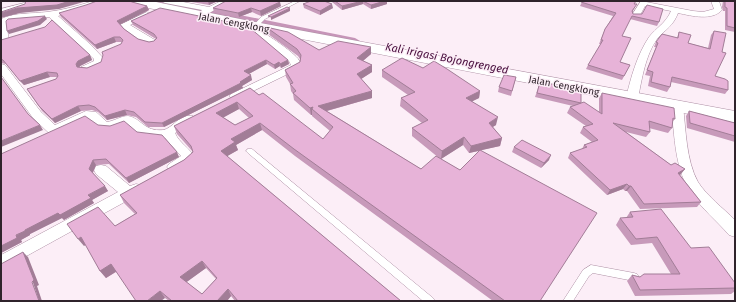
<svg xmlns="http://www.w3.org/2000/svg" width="736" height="302" font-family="'Fira Sans',sans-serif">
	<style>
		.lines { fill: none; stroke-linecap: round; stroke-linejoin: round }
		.canal { fill: #c695b8; fill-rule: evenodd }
		.service-casing { stroke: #af91a6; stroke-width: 1 }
		.minor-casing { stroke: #af91a6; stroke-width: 1 }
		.secondary-casing { stroke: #af91a6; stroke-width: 1 }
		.service { fill: #fff; fill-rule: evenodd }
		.minor { fill: #fff; fill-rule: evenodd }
		.secondary { fill: #fff; fill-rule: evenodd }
		.wall { fill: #c79aba; fill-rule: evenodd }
		.shaded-wall { fill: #a27d97 }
		.building { fill: #e7b3d8; stroke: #a27d97; fill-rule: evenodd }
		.labels { text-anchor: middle; stroke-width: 3; stroke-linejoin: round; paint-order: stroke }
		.far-street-label { font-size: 10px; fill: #2f232b; stroke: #fceef7 }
		.far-water-label { font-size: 11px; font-style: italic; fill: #480d3d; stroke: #fceef7 }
	</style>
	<rect width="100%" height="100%" fill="#fceef7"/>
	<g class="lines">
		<path class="canal" d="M 155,1 L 170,1 L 355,38 L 360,41 L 355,44 L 159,3 Z"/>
		<g class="service-casing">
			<path id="service" d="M 295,1 L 300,1 L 265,19 L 257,27 L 253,26 L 261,17 Z
				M 248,149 L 252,149 L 433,298 L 435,301 L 423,301 L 248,153 L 246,151 Z
				M 591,265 L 634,273 L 637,274 L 639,277 L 637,280 L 634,281 L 593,273 L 589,276 L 573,301 L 563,301 L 583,270 Z"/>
		</g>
		<g class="minor-casing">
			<path id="minor" d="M 93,1 L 105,1 L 87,8 L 58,16 L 91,45 L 104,59 L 103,65 L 89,71 L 81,71 L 80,69 L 81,67 L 94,61 L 94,59 L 49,17 L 20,19 L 6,23 L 9,40 L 7,42 L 1,42 L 1,19 C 16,12 32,14 47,12 C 63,10 78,6 93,1 Z
				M 161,1 L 178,1 L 209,7 L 221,1 L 231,1 L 202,17 L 198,14 L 202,10 L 165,3 Z
				M 641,1 L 693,11 L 703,12 L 714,9 L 711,1 L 719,1 L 722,10 C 712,21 692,16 678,13 C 674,25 665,30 657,39 C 645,56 642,79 638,98 L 636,100 L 628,100 L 626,98 C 631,77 637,55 649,37 C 656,28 666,23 671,11 L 645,6 L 639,17 L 633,17 L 632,15 Z
				M 24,3 L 27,3 L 27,7 L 1,15 L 1,9 Z
				M 147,12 L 151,15 L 150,17 L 130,25 L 155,40 L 157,42 L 155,44 C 144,47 126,33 120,25 Z
				M 255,23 L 258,24 L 259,29 L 261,31 C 270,37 297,54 300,62 C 302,65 301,65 300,68 L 239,98 L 231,98 L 229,96 L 231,94 L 291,65 L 289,61 L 251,31 L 250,29 L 252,24 Z
				M 1,64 L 5,65 L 41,112 L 55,125 L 86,111 L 96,112 L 107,122 C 114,121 121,116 128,116 C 141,118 144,132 163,130 C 172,129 180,113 193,116 L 195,119 L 193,122 L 175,133 C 179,143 190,148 195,158 C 190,166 178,173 169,170 L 167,167 L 169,164 L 181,156 L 165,138 L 140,135 L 127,124 L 109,130 L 99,128 L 88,119 L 58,134 L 50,134 L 33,118 L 1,74 Z
				M 677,102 L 681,103 L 683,106 C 686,130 686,160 698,182 C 707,196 723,208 735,220 L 735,237 L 729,235 C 717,221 702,209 692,194 C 674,169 675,136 671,106 L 673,103 Z
				M 101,165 L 106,166 L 130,186 L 136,184 L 141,185 L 143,189 L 141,193 L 1,270 L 1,255 L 118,192 L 96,174 L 94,170 L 96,166 Z"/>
		</g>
		<g class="secondary-casing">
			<path id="secondary" d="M 128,1 L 151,1 L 255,22 L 735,111 L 735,123 L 255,30 L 134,5 L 130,3 Z"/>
		</g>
		<use href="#service" class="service"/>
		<use href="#minor" class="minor"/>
		<use href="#secondary" class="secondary"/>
	</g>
	<path class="wall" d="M 186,1 L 218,1 L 209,5 Z
		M 331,1 L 387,1 L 387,4 L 371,9 L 363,4 L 342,10 L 332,2 Z
		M 579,1 L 636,1 L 634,4 L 635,7 L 633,11 L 633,14 L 659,22 L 657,26 L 630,19 L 622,36 L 620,62 L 630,65 L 622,80 L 586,69 L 588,65 L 601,44 L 599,44 L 605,29 L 613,16 L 580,6 L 582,2 Z
		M 723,1 L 735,1 L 735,32 L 725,30 L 725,11 L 723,11 L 722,7 Z
		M 132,2 L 147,6 L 149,10 L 120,24 L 124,29 L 138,39 L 149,42 L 154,41 L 156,39 L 133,25 L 131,21 L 288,60 L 289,64 L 281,68 L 280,66 L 275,69 L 267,64 L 249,74 L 252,80 L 242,86 L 243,88 L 164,127 L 148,127 L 136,117 L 127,115 L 107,120 L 98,112 L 92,110 L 81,111 L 55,123 L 42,111 L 27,89 L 56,79 L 57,77 L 50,77 L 24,85 L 6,64 L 1,63 L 1,40 L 90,55 L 92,60 L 80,66 L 79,67 L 87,68 L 101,62 L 121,44 L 122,42 L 116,42 L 97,49 L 61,17 L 59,13 Z
		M 303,4 L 333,8 L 320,15 L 304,8 Z
		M 281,6 L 261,16 L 252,12 L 239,17 L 214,12 L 213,8 Z
		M 266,27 L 319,50 L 371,47 L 371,54 L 363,61 L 372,65 L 372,72 L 361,79 L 372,91 L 372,98 L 327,111 L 421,169 L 439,158 L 412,136 L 412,128 L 422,123 L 400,106 L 401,98 L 408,95 L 382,77 L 382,70 L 423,68 L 480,91 L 479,98 L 472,101 L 496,125 L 493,127 L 502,138 L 500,146 L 481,150 L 540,301 L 493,301 L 295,156 L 262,130 L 236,145 L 238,150 L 227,156 L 401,301 L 235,301 L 231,296 L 227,301 L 169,301 L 165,298 L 116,272 L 106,278 L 100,271 L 86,245 L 84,246 L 115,226 L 135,214 L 124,203 L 120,195 L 184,160 L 193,152 L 177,134 L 174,126 L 250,88 L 259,95 L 323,139 L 330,131 L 312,116 L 312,115 L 311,115 L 294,100 L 293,94 L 291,91 L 290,84 L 286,77 L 285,70 L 300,62 L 300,59 L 298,56 L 268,34 ZM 239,109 L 249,118 L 235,125 L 223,117 ZM 463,145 L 469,153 L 479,151 L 460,170 L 441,159 ZM 206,268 L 216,279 L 202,294 L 186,282 Z
		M 714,31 L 715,76 L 728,90 L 725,94 L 671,82 L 670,87 L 667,92 L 648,86 L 650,76 L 645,75 L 656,47 L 654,47 L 656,42 L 677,38 L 679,32 L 688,43 L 708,48 L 711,35 Z
		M 516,77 L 511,96 L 498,92 L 499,87 Z
		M 540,82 L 581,103 L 599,112 L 599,98 L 602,93 L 675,119 L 672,122 L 672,128 L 668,133 L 649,128 L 650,132 L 646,137 L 626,132 L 671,165 L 685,169 L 680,175 L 701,202 L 697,207 L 640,209 L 627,191 L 625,191 L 623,189 L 607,195 L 568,158 L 570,153 L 582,149 L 584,145 L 592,142 L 580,133 L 583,127 L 586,126 L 567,113 L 570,107 L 573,106 L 535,97 Z
		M 689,111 L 735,123 L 735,142 L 687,128 L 686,116 Z
		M 98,125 L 137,132 L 179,157 L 129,183 L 109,164 L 96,165 L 93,173 L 108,191 L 92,200 L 94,203 L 64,220 L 62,218 L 30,234 L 30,235 L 21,240 L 22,242 L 1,253 L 1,154 Z
		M 514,147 L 549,160 L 541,168 L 512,152 Z
		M 630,212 L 691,248 L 735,283 L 735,291 L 731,294 L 635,296 L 627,281 L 632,275 L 640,277 L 671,274 L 652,243 L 631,245 L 616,225 L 620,218 L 626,218 Z"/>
	<path class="shaded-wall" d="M 70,1 L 87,1 L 59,9 L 20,13 L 1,18 L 1,13 L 17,8 Z
		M 208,1 L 218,1 L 209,5 Z
		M 363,1 L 363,4 L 342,10 L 342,6 Z
		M 384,1 L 387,1 L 387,4 L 371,9 L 371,5 Z
		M 280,2 L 281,6 L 261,16 L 260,11 Z
		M 332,4 L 333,8 L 320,15 L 320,11 Z
		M 147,6 L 149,10 L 119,25 L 117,21 Z
		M 251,8 L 252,12 L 239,17 L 238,13 Z
		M 290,8 L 290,11 L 271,20 L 271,17 Z
		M 45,16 L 47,19 L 40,25 L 9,34 L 7,31 Z
		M 114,37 L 116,42 L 97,49 L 95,45 Z
		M 371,47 L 371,54 L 358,65 L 357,58 Z
		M 90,55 L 92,60 L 80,66 L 79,68 L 77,67 L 76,64 L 78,61 Z
		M 266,60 L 267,64 L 245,76 L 244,71 Z
		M 288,60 L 289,64 L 281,68 L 280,64 Z
		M 279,62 L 280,66 L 275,69 L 274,65 Z
		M 372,65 L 372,72 L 358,81 L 357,74 Z
		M 47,72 L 50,77 L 24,85 L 20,81 Z
		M 251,75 L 252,80 L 242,86 L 243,88 L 164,127 L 162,123 Z
		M 372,91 L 372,98 L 319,113 L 318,106 Z
		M 480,91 L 479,98 L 465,105 L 466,98 Z
		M 237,102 L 239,109 L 219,120 L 216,113 Z
		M 78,106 L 81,111 L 55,123 L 52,119 Z
		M 313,107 L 312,109 L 312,115 L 311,115 L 310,108 Z
		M 125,110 L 127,115 L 107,120 L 105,116 Z
		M 498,117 L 496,125 L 487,130 L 489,123 Z
		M 260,123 L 262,130 L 236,145 L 238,150 L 224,158 L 221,151 L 231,139 Z
		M 40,125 L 43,130 L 1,147 L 1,141 Z
		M 464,137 L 463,145 L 441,159 L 442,151 Z
		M 502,138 L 500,146 L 469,153 L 471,146 Z
		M 177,152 L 179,157 L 129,183 L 126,178 Z
		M 551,155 L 549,160 L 541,168 L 544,163 Z
		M 93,160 L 96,165 L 92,174 L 89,169 Z
		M 685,169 L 680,175 L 674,178 L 678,173 Z
		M 627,184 L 623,189 L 607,195 L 610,190 Z
		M 105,186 L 108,191 L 92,200 L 94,203 L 64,220 L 62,218 L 30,234 L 30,235 L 21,240 L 22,242 L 1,253 L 1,246 L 25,230 Z
		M 629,186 L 631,186 L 627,191 L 625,191 Z
		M 81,237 L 87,244 L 84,246 L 78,239 Z
		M 23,252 L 28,257 L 39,285 L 37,286 L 42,301 L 39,301 Z
		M 202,261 L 206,268 L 184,284 L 180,277 Z
		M 111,264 L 117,271 L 106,278 L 100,271 Z
		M 228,289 L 231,296 L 227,301 L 217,301 Z
		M 160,291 L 165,298 L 161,301 L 147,301 Z"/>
	<path class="building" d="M 26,1 L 70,1 L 57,5 L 17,8 L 1,13 L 1,12 L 25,4 Z
		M 97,1 L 130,1 L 132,2 L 147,6 L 117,21 L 124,29 L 138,39 L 149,42 L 154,41 L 157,38 L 154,34 L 131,21 L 160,8 L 243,25 L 250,28 L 288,60 L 280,64 L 279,62 L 274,65 L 266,60 L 244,71 L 251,75 L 240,82 L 241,83 L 162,123 L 145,122 L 134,112 L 125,110 L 105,116 L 95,107 L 89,105 L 78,106 L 52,119 L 39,106 L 27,89 L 56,79 L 58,76 L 57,73 L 47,72 L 20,81 L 3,60 L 1,59 L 1,40 L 45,27 L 52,20 L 90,55 L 78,61 L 76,64 L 77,67 L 87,68 L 101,62 L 103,55 L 102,52 L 121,44 L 123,40 L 120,37 L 114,37 L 95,45 L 59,13 L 86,5 Z
		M 226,1 L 278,1 L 280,2 L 260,11 L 251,8 L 238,13 L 213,8 Z
		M 311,1 L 324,1 L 332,4 L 320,11 L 303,4 Z
		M 335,1 L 363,1 L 342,6 Z
		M 363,1 L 385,1 L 371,5 Z
		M 582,1 L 636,1 L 634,4 L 637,4 L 632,11 L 633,14 L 642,14 L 647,5 L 663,9 L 659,22 L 632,16 L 622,36 L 631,38 L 620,62 L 630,65 L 624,76 L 588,65 L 603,40 L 601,40 L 605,29 L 616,13 L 581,2 Z
		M 725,1 L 735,1 L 735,28 L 727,26 L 727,8 L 725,7 Z
		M 287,7 L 290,8 L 271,17 L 268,16 Z
		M 45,16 L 38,21 L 7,31 L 6,21 L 8,19 Z
		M 266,27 L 288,32 L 319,50 L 338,41 L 371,47 L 357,58 L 372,65 L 357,74 L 372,91 L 318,106 L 421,169 L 436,156 L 460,170 L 480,150 L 597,213 L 540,301 L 505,301 L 294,149 L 260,123 L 231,139 L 235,142 L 221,151 L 401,301 L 238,301 L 228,289 L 217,301 L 172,301 L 160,291 L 147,301 L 136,301 L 111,264 L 100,271 L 81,237 L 78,239 L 67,224 L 98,207 L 115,226 L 137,213 L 120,195 L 184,160 L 193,152 L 191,146 L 174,126 L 250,88 L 259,95 L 263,93 L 323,139 L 333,127 L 312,109 L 313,107 L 310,108 L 293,93 L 296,91 L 290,84 L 293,83 L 285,70 L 300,62 L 301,55 L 297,49 ZM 237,102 L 253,116 L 235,125 L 216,113 ZM 202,261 L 217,278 L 202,294 L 180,277 Z
		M 714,31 L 726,33 L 722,52 L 726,53 L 715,76 L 725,79 L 728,81 L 728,90 L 672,77 L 670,87 L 651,82 L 653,72 L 647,70 L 658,43 L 656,42 L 662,34 L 678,38 L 679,32 L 691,35 L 688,43 L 710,49 Z
		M 402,58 L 423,68 L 434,61 L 447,69 L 480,91 L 466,98 L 498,117 L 489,123 L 502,138 L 471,146 L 464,137 L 442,151 L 412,128 L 428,120 L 401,98 L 415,92 L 382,70 Z
		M 504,75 L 516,77 L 512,91 L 499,87 Z
		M 1,77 L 28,114 L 40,125 L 1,141 Z
		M 540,82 L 581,89 L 581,103 L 537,93 Z
		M 602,93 L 674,108 L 675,119 L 673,118 L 672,128 L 649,121 L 650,132 L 613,123 L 671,165 L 675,163 L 685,169 L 678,173 L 701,202 L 644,204 L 631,186 L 629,186 L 627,184 L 610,190 L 570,153 L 587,147 L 584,145 L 598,140 L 583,127 L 593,124 L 570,107 L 584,102 L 602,114 Z
		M 689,111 L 735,123 L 735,136 L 690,123 Z
		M 85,116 L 98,125 L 110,126 L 124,121 L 137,132 L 162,135 L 177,152 L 126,178 L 106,159 L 93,160 L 89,169 L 105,186 L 88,195 L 91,198 L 60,215 L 58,213 L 25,230 L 25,231 L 16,235 L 17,238 L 1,246 L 1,154 Z
		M 522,140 L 551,155 L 544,163 L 514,147 Z
		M 661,209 L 691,248 L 709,247 L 735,283 L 735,288 L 640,290 L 632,275 L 640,277 L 644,274 L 680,274 L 657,237 L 636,239 L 620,218 L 633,217 L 630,212 Z
		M 23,252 L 34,280 L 32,282 L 39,301 L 1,301 L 1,264 Z"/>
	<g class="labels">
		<g class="far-street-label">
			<text transform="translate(234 22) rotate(11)" y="4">Jalan Cengklong</text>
			<text transform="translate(564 85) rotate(11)" y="4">Jalan Cengklong</text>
		</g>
		<g class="far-water-label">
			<text transform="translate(447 58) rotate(11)" y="4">Kali Irigasi Bojongrenged</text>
		</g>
	</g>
	<rect width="736" height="302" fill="none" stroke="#2f232b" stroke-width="4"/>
</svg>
